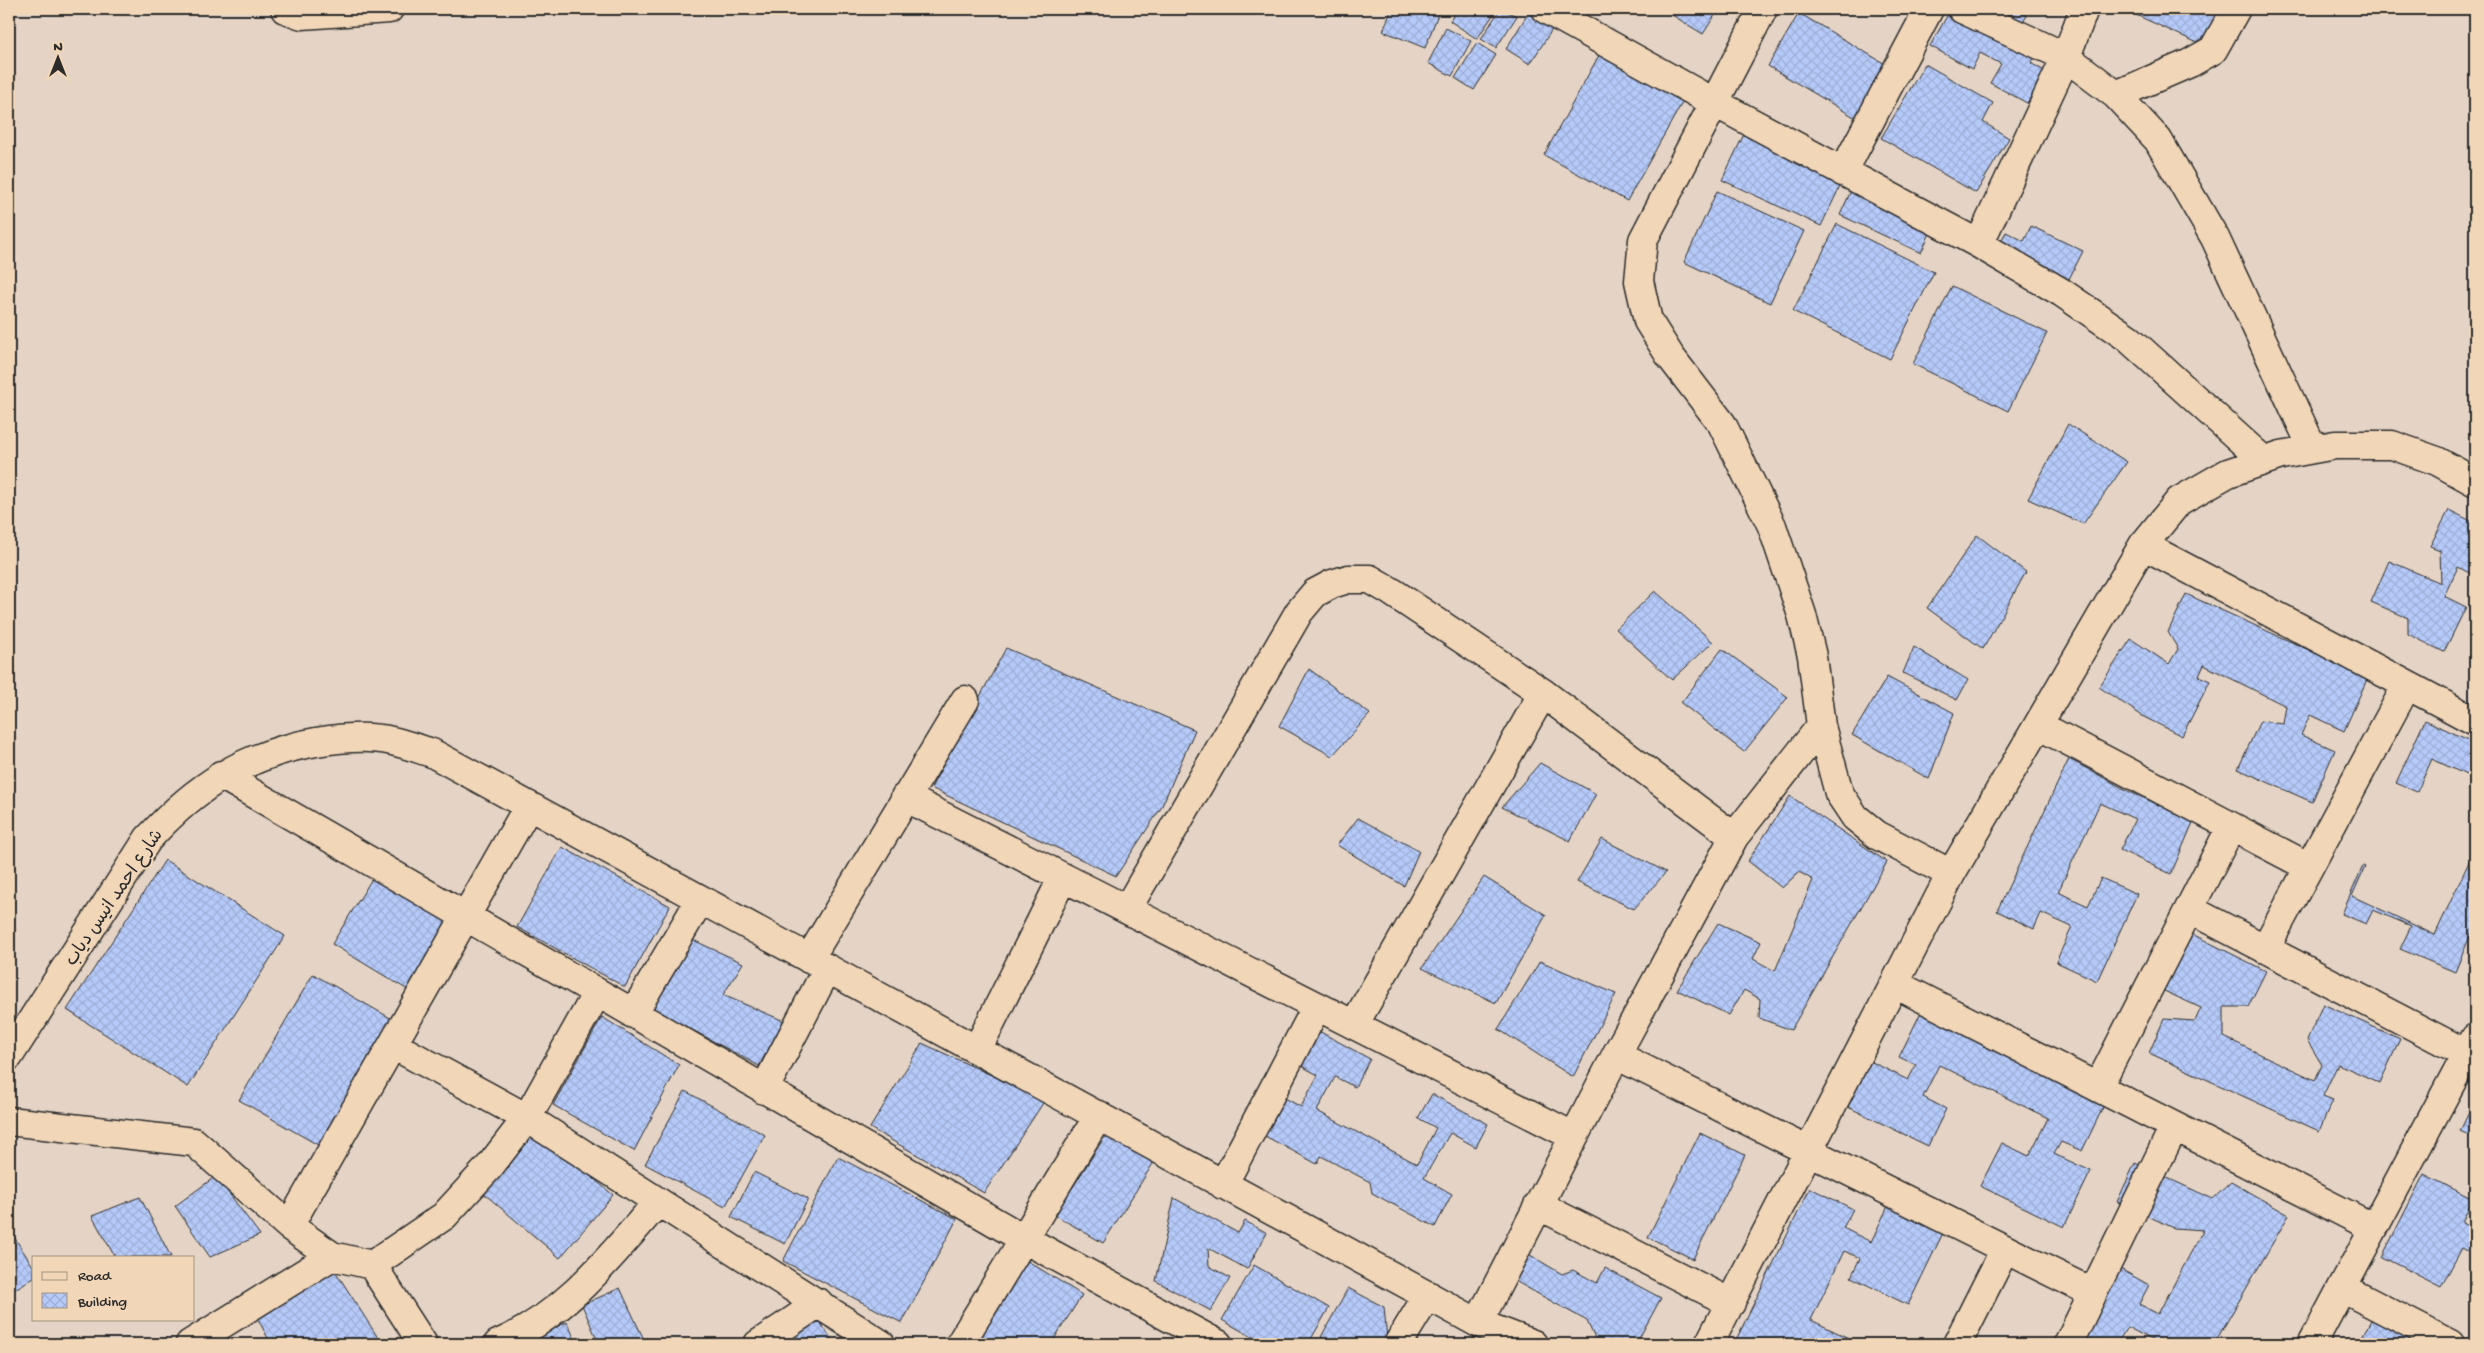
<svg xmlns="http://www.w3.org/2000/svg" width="2484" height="1353" font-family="'Gochi Hand','Playpen Sans Arabic',sans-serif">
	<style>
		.building { fill: url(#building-cross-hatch); stroke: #2b2b2b }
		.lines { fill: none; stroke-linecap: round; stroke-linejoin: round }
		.minor-casing { stroke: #2b2b2b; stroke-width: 31 }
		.minor { stroke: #f1d6b8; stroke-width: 28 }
		.labels { text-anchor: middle; stroke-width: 4; stroke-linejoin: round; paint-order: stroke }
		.street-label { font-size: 18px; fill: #2b2b2b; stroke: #f1d6b8 }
	</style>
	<defs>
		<pattern id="building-cross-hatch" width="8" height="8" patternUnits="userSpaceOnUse" patternTransform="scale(1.25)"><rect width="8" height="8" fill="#b6caf9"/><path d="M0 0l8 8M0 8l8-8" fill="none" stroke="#9daed6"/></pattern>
	</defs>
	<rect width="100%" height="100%" fill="#e5d4c5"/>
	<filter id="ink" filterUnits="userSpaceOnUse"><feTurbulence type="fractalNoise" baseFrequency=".02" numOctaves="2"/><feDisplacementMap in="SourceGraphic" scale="10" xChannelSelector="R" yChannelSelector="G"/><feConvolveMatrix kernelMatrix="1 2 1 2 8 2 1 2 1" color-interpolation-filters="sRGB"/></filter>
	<g filter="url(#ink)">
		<path class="building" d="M 1392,9 L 1440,9 L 1425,48 L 1383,31 Z
			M 1457,9 L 1497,9 L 1477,39 L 1450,21 Z
			M 1500,9 L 1517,16 L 1496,48 L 1481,39 Z
			M 1676,9 L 1719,9 L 1703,34 L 1672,15 Z
			M 1951,9 L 2039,51 L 2031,63 L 2046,72 L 2027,103 L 1990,83 L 2001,64 L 1980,53 L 1972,69 L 1930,46 Z
			M 1981,9 L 2017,9 L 2027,16 L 2015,33 Z
			M 2123,9 L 2232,9 L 2213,50 Z
			M 1529,12 L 1553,28 L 1530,64 L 1506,49 Z
			M 1799,13 L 1892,68 L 1861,121 L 1768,66 Z
			M 1446,28 L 1471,41 L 1452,76 L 1428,63 Z
			M 1477,43 L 1496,55 L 1474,90 L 1455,78 Z
			M 1603,48 L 1687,94 L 1627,201 L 1544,155 Z
			M 1925,64 L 1993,103 L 1983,122 L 2009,138 L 1976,193 L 1881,138 Z
			M 1746,130 L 1845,176 L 1821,226 L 1722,180 Z
			M 1854,184 L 1935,222 L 1921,253 L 1840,215 Z
			M 1717,191 L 1804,231 L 1770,303 L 1684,262 Z
			M 1837,224 L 1934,272 L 1890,359 L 1793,311 Z
			M 2031,226 L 2083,251 L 2066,285 L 1996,250 L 2006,232 L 2024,241 Z
			M 1952,286 L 2047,333 L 2008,411 L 1913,364 Z
			M 2068,424 L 2127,462 L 2083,524 L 2028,499 Z
			M 2449,510 L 2475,523 L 2475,576 L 2458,567 L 2444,596 L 2466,607 L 2444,652 L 2408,634 L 2408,618 L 2371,602 L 2389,561 L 2441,583 L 2440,550 L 2430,546 Z
			M 1977,535 L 2026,572 L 1983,649 L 1927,608 Z
			M 1655,591 L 1713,642 L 1672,680 L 1616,629 Z
			M 2186,594 L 2368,677 L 2344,731 L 2310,715 L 2301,735 L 2335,750 L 2312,802 L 2238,769 L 2260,721 L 2283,724 L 2286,706 L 2204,665 L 2199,676 L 2210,681 L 2182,736 L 2144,717 L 2099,687 L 2131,639 L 2169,664 L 2178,649 L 2168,632 Z
			M 1914,647 L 1968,680 L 1957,700 L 1903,673 Z
			M 1006,648 L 1195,730 L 1161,808 L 1116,876 L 931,788 Z
			M 1722,649 L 1788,697 L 1744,752 L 1681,703 Z
			M 1309,669 L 1370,714 L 1332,756 L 1279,726 Z
			M 1887,677 L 1954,713 L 1929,779 L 1852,735 Z
			M 2425,720 L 2475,743 L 2475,779 L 2432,759 L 2417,792 L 2396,783 Z
			M 2069,759 L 2130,792 L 2194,820 L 2171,874 L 2120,850 L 2135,819 L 2100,803 L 2058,892 L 2088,906 L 2101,878 L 2137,894 L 2097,981 L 2056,962 L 2072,927 L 2041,913 L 2034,929 L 1997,911 Z
			M 1540,763 L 1596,794 L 1570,841 L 1502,807 Z
			M 1790,796 L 1887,862 L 1791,1030 L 1759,1018 L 1760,999 L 1744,990 L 1729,1015 L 1677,990 L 1718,923 L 1761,942 L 1753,959 L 1775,971 L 1813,880 L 1799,872 L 1782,888 L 1748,861 Z
			M 1358,818 L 1419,851 L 1404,886 L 1337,845 Z
			M 1602,839 L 1666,872 L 1634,909 L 1577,882 Z
			M 562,847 L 670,906 L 625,987 L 517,927 Z
			M 2475,849 L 2475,924 L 2455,972 L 2400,949 L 2411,926 L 2373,910 L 2366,924 L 2342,914 L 2363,866 L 2365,867 L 2352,896 L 2435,935 Z
			M 165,860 L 285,936 L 188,1087 L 67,1010 Z
			M 373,877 L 449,922 L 408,990 L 332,944 Z
			M 1484,877 L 1546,915 L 1496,1003 L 1422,968 Z
			M 2190,933 L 2266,971 L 2248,1007 L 2224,1007 L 2224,1037 L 2315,1080 L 2322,1065 L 2307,1040 L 2323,1004 L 2400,1039 L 2380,1083 L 2338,1064 L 2323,1096 L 2333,1100 L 2319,1131 L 2149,1053 L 2164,1019 L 2195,1021 L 2201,1008 L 2162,990 Z
			M 693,940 L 743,963 L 723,995 L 784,1021 L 759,1066 L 652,1008 Z
			M 1540,961 L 1616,994 L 1573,1077 L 1498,1029 Z
			M 313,974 L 392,1019 L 318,1145 L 239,1100 Z
			M 1925,1004 L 2107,1099 L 2082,1151 L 2061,1142 L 2054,1154 L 2091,1171 L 2064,1227 L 1980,1186 L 2002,1143 L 2029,1156 L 2048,1118 L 1939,1065 L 1923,1097 L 1946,1109 L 1928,1146 L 1848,1107 L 1870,1061 L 1908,1080 L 1916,1065 L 1899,1057 Z
			M 602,1017 L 679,1065 L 634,1151 L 553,1105 Z
			M 1315,1029 L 1370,1059 L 1355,1087 L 1335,1077 L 1317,1111 L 1417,1164 L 1436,1128 L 1418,1118 L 1432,1094 L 1488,1124 L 1476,1147 L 1450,1133 L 1424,1178 L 1452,1194 L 1435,1227 L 1372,1193 L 1370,1182 L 1321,1156 L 1317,1164 L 1265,1136 L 1285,1098 L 1301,1107 L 1318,1075 L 1296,1063 Z
			M 922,1043 L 1045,1100 L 984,1193 L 870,1128 Z
			M 685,1091 L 765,1135 L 725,1207 L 645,1164 Z
			M 2475,1100 L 2475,1138 L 2460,1131 Z
			M 528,1123 L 613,1195 L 560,1258 L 475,1186 Z
			M 1700,1133 L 1745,1155 L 1693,1259 L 1648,1237 Z
			M 1106,1135 L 1154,1162 L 1103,1243 L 1055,1215 Z
			M 838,1157 L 957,1219 L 902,1323 L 783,1261 Z
			M 2135,1163 L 2213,1199 L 2231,1182 L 2289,1215 L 2214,1344 L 2150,1344 L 2154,1341 L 2127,1327 L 2117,1344 L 2081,1344 L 2115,1266 L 2149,1285 L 2139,1304 L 2158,1314 L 2203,1230 L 2174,1228 L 2117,1202 Z
			M 754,1172 L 808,1199 L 785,1244 L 731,1217 Z
			M 2424,1174 L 2473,1199 L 2462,1222 L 2475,1229 L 2475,1255 L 2462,1248 L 2441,1287 L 2382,1257 Z
			M 216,1176 L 260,1235 L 210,1257 L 175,1206 Z
			M 1810,1188 L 1853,1209 L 1843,1228 L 1871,1242 L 1888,1206 L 1943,1233 L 1908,1305 L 1851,1277 L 1860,1258 L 1844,1251 L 1811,1320 L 1861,1344 L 1734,1344 Z
			M 140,1197 L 171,1257 L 115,1257 L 92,1216 Z
			M 1174,1198 L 1238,1233 L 1245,1221 L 1267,1233 L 1247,1269 L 1208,1248 L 1209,1266 L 1230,1278 L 1211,1311 L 1156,1281 Z
			M 9,1229 L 34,1268 L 34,1277 L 9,1293 Z
			M 1530,1255 L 1562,1274 L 1573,1270 L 1597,1283 L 1605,1268 L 1661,1298 L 1636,1344 L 1602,1344 L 1596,1341 L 1587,1321 L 1515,1281 Z
			M 1026,1260 L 1082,1295 L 1051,1344 L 986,1344 L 977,1338 Z
			M 2475,1262 L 2475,1279 L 2468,1276 Z
			M 1254,1265 L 1329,1308 L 1308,1344 L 1265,1344 L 1222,1320 Z
			M 334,1269 L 382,1344 L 271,1344 L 258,1319 Z
			M 620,1288 L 646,1344 L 599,1344 L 582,1305 Z
			M 1348,1288 L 1384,1307 L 1387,1339 L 1384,1344 L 1335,1344 L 1321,1337 Z
			M 2377,1309 L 2443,1344 L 2358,1344 Z
			M 814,1314 L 835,1344 L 771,1344 Z
			M 567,1322 L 577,1344 L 531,1344 L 528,1340 Z"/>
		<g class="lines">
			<g class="minor-casing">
				<path id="minor" d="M 285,9 L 302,15 L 389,9
					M 1545,9 L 1715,103 L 1979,244 L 2061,292 L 2128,338 L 2263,460
					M 1763,9 L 1643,240 L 1639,281 L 1648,321 L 1670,356 L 1722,424 L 1772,526 L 1802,615 L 1812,656 L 1821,726 L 1839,793 L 1855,817 L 1877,835 L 1951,874
					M 1962,9 L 2066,57 L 2116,95 L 2158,140 L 2215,238 L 2313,449
					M 2116,95 L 2190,63 L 2213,50 L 2236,9
					M 1843,172 L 1929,9
					M 1979,244 L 2066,57 L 2084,9
					M 2143,545 L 2475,721
					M 2038,725 L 2309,867
					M 221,775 L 1024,1239 L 1218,1344
					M 905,797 L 1573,1136
					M 1127,909 L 1299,612 L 1315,593 L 1332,584 L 1348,579 L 1370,579 L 1392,592 L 1543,693 L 1734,837
					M 2189,909 L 2467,1054
					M 2265,949 L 2407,685
					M 809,959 L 965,700
					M 1895,984 L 2374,1228
					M 633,1014 L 700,900
					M 1354,1025 L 1543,693
					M 393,1045 L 527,1118 L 881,1344
					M 977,1050 L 1063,877
					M 1616,1055 L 2093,1293
					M 9,1056 L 148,839 C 196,786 244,755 316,742 C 340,738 368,735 392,741 C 405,744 419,749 432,753 L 1478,1323 L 1533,1344
					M 2098,1087 L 2231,827
					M 764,1090 L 827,969
					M 9,1121 L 194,1142 L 289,1226 L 332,1256
					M 1223,1185 L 1317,1006
					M 1538,1205 L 1731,1303
					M 289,1226 L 528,807
					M 372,1265 L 423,1344
					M 2342,1288 L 2450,1344
					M 1478,1323 L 1616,1055 L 1734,837 L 1821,726
					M 190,1344 L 332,1256 L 372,1265 L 444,1216 L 490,1166 L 527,1118 L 597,993
					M 498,1344 C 567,1314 609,1258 658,1202
					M 758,1344 L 819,1303
					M 960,1344 L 1099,1115
					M 1398,1344 L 1428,1295
					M 1709,1344 L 1951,874 L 2143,545 L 2179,501 L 2228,473 L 2281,455 L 2335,445 L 2392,445 L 2437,461 L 2475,482
					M 1957,1344 L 2005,1249
					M 2068,1344 L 2174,1127
					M 2312,1344 L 2475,1038"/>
			</g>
			<use href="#minor" class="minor"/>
		</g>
	</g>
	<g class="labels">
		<g class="street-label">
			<text transform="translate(113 897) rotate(-56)" y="6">شارع احمد انيس دياب</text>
		</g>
	</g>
	<rect width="2484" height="1353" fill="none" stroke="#f1d6b8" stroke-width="30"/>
	<rect x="15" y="15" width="2454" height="1323" fill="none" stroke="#2b2b2b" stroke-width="2" filter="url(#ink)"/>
	<rect x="32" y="1256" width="162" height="65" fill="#f1d6b8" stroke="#a29280"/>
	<rect x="42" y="1272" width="25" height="8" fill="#f1d6b8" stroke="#a29280"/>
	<text x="78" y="1280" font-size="15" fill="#2b2b2b">Road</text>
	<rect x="42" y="1293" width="25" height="15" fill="url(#building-cross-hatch)" stroke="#a29280"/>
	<text x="78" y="1306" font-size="15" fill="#2b2b2b">Building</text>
	<g transform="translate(58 58)" stroke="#f1d6b8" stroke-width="4" paint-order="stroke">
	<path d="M0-4L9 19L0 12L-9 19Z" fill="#2b2b2b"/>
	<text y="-8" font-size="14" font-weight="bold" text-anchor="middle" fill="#2b2b2b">N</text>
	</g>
</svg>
